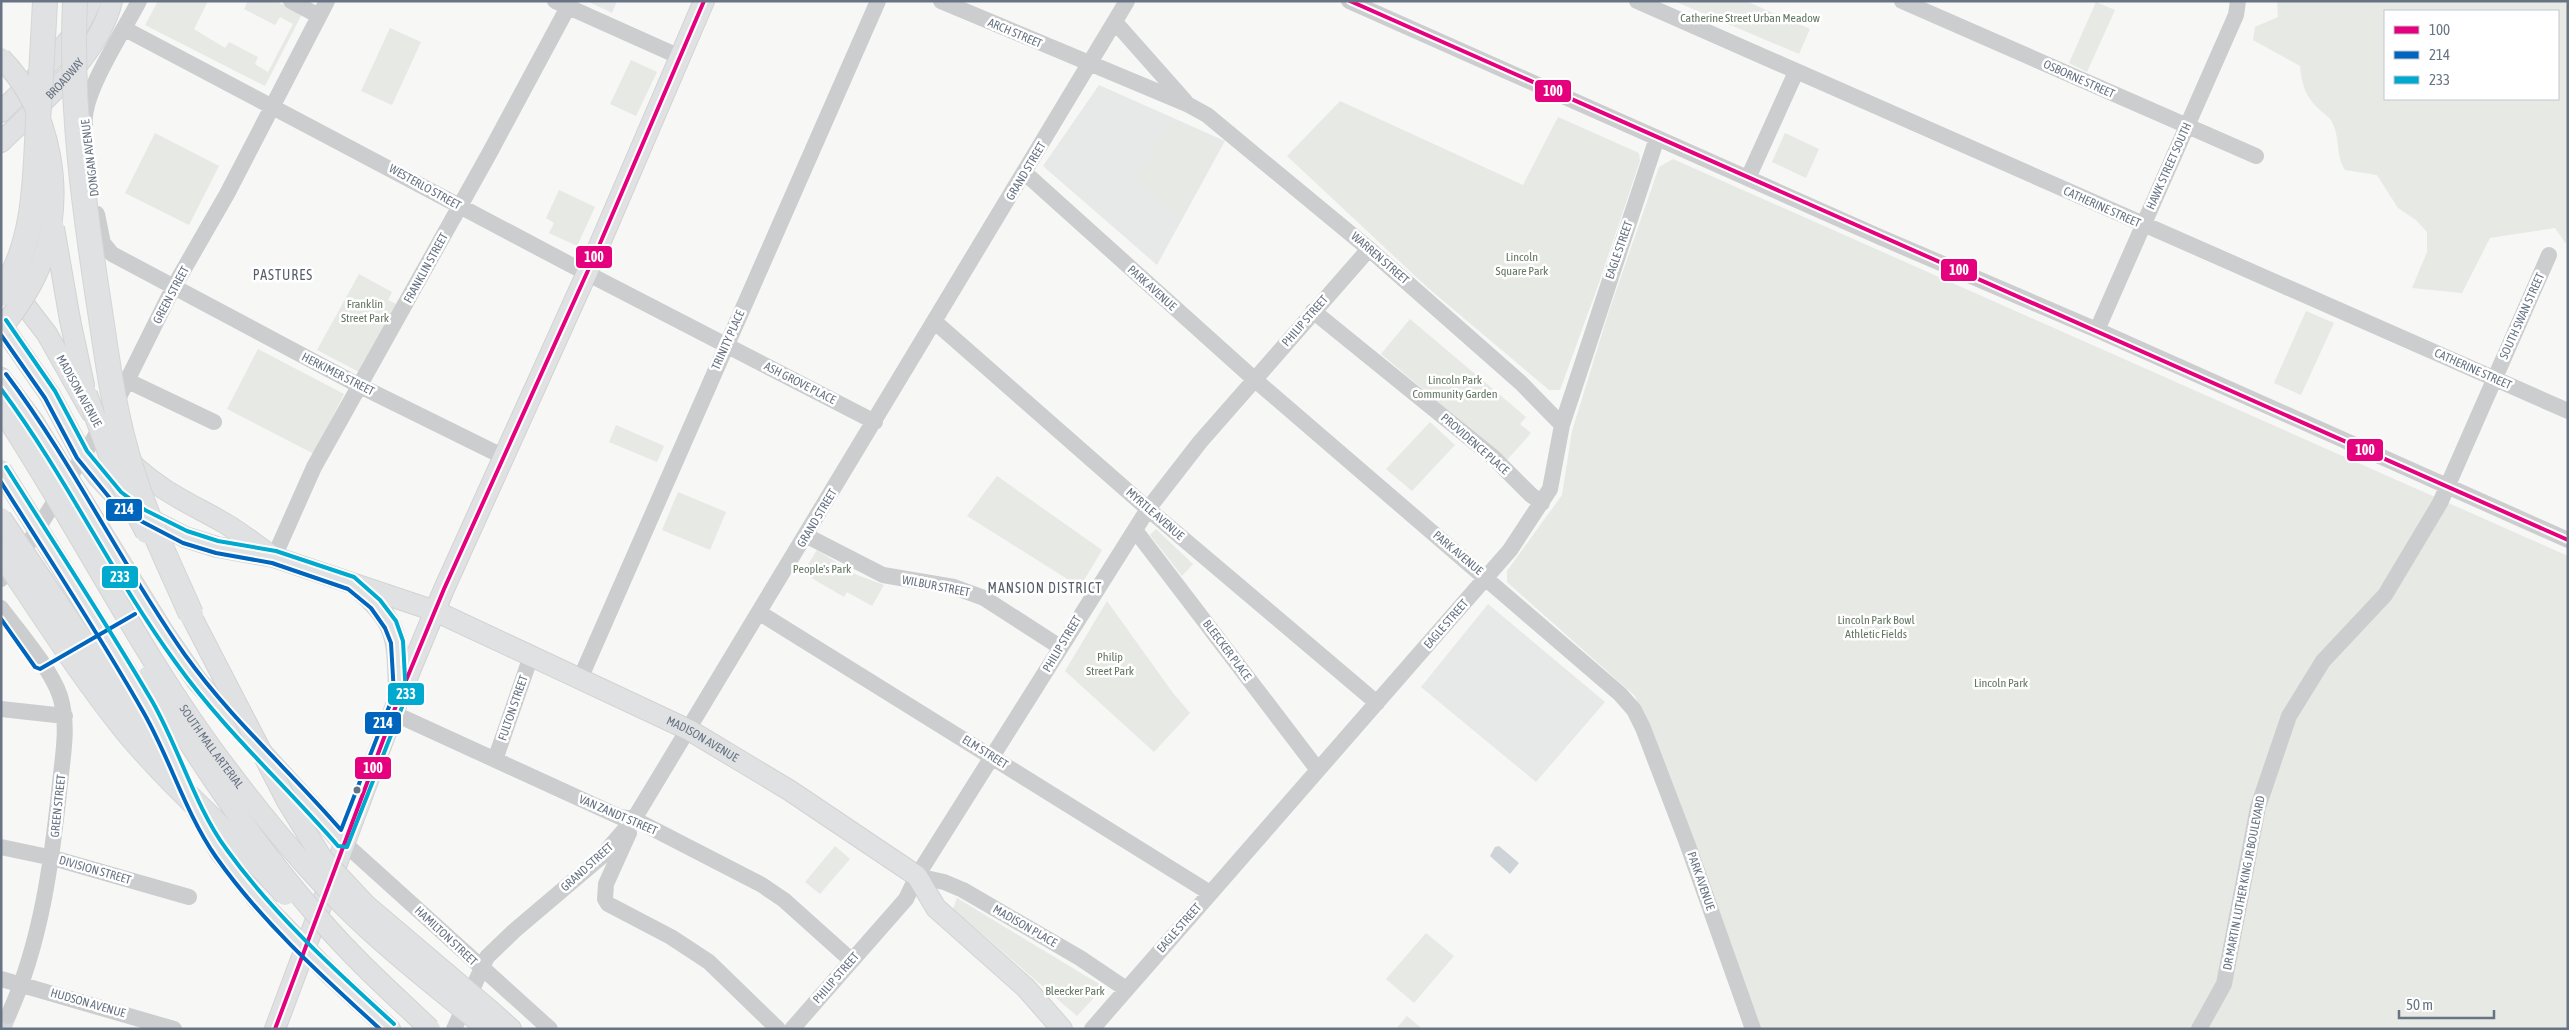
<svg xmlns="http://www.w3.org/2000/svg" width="2569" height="1030" font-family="'Asap Condensed',sans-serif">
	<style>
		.built { fill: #e7e8e8 }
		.green { fill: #e6e9e4; fill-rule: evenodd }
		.water { fill: #cdd3d6 }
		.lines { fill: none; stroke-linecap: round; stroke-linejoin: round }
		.minor-tunnel { stroke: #d3d6da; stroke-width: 16; stroke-dasharray: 16 8; stroke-linecap: butt }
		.major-casing { stroke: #d3d3d4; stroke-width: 22 }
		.minor { stroke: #cccdcf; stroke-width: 16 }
		.major { stroke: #e0e1e2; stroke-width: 20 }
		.major-bridge-casing { stroke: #d3d3d4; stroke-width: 22; stroke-linecap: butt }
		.highway-bridge-casing { stroke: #d4d5d5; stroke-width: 26; stroke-linecap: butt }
		.major-bridge { stroke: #e0e1e2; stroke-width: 20 }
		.highway-bridge { stroke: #e0e1e2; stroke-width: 24 }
		.bus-1-casing { stroke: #fff; stroke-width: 8 }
		.bus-2-casing { stroke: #fff; stroke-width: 8 }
		.bus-3-casing { stroke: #fff; stroke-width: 8 }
		.bus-1 { stroke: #e5007d; stroke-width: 4 }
		.bus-2 { stroke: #0065bd; stroke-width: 4 }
		.bus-3 { stroke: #00a9ce; stroke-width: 4 }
		.bus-dot { fill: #687484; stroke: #fff; stroke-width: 2 }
		.labels { text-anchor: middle; stroke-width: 5; stroke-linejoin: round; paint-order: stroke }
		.park-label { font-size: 12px; fill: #647763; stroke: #fff }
		.street-label { font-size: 12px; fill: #687484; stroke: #fff }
		.neighbourhood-label { font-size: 14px; letter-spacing: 1px; fill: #565e6a; stroke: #fff }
		.line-badge { stroke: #fff; stroke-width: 2 }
		.badge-label { font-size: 14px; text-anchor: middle; font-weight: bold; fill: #fff }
	</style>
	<rect width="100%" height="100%" fill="#f7f7f6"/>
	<path class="built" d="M 587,1 L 617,1 L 612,13 Z
		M 1099,85 L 1225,141 L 1157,265 L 1043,166 Z
		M 1488,604 L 1605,702 L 1536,782 L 1421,687 Z"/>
	<path class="green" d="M 158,1 L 208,1 L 194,29 L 225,48 L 229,42 L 258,57 L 255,64 L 268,72 L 293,24 L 280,17 L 275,25 L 244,9 L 247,3 L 245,1 L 276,1 L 302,14 L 265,86 L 145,25 Z
		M 1674,1 L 1746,1 L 1810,29 L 1799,54 Z
		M 2277,1 L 2568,1 L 2568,208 L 2566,244 L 2555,228 L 2490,238 L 2462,293 L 2412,288 L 2427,252 L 2427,232 L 2416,220 L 2398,208 L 2377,175 L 2345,170 C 2335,154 2341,140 2332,122 C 2330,118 2325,114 2321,111 C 2306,98 2302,86 2300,66 L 2253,40 L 2255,27 L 2278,17 ZM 2385,11 L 2558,11 L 2558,99 L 2385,99 Z
		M 2096,2 L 2115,10 L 2087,72 L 2069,63 Z
		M 390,28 L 421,42 L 392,105 L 361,91 Z
		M 631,60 L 657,72 L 636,116 L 610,104 Z
		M 1340,101 L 1523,185 L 1558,117 L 1639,153 L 1640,161 L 1600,280 L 1560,390 L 1549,390 L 1428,288 L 1287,156 Z
		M 1171,121 L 1205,135 L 1218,148 L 1180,218 L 1135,181 Z
		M 155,133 L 219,166 L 189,225 L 125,193 Z
		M 1785,133 L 1819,149 L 1806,178 L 1772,162 Z
		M 1673,159 L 2568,556 L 2568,1029 L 1761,1029 L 1635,696 L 1507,582 L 1507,571 L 1562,495 L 1572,431 L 1608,314 L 1659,167 Z
		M 559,190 L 595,207 L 577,246 L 549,233 L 554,223 L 546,218 Z
		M 359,274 L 392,292 L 388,300 L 396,304 L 359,372 L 317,350 Z
		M 2306,311 L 2334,323 L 2301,395 L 2274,383 Z
		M 1410,319 L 1526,417 L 1520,424 L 1531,433 L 1507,460 L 1381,354 Z
		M 258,349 L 344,394 L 314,454 L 227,409 Z
		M 1430,422 L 1455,445 L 1412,491 L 1386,469 Z
		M 616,425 L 664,446 L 657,462 L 609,442 Z
		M 997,476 L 1102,550 L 1080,587 L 967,516 Z
		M 678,492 L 726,512 L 710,550 L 662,530 Z
		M 1156,529 L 1193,564 L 1182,576 L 1150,535 Z
		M 817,550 L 857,575 L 884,585 L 872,606 L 847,592 L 844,597 L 803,573 Z
		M 1107,601 L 1173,693 L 1190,713 L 1154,752 L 1065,671 Z
		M 835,846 L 850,859 L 820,894 L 805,882 Z
		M 957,898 L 1104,987 L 1077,1016 L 953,909 Z
		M 1426,933 L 1454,956 L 1414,1003 L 1386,979 Z
		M 1407,1016 L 1422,1029 L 1396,1029 Z"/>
	<path class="water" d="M 1499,846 L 1519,863 L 1510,874 L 1490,856 L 1495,847 Z"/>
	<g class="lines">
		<path class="minor-tunnel" d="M 3,1029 L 8,1016"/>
		<g class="major-casing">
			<g id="major">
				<path d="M 1,112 C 33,79 74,45 91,1"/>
				<path id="s1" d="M 1,142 C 40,104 99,56 112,1"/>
				<path d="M 11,287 L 47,334 L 91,412"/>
				<path d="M 70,320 L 84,385"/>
				<path id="s2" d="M 1,324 L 50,395 L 82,455 L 98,477 L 117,497 L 142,515 L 185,537 L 217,547 L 274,557 L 435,611 L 689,730 L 789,790 L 917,876 L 936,908 L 1026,988 L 1062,1029"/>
				<path d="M 1,378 L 33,421"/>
				<path d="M 128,460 C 159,490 183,500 219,520 C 236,529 252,542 268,553"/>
				<path d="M 359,589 C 399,623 397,639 399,689"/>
				<path d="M 197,681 L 343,842"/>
				<path d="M 259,901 L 332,976 L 390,1029"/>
				<path d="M 492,1012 L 511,1029"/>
				<path d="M 275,1029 L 400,695 L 444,589 L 595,255 L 704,1"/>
			</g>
		</g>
		<path class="minor" d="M 291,1 L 319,16
			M 555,1 L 680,57
			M 941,1 L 1187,104 L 1207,115 L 1369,249 L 1521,383 L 1562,425
			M 1349,1 L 1880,237 L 2097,330 L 2568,540
			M 1637,1 L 2568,411
			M 1902,1 L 2256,156
			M 1115,22 L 1185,101
			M 125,29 L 571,265 L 875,422
			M 85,125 C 81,94 124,31 139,1
			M 1025,173 L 1254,379 L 1620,694 L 1634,710 L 1643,728 L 1687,843 L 1753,1029
			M 1748,178 L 1796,72
			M 97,214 L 103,243 L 112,254 L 358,385 L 504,457
			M 1313,311 L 1493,457 L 1531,495 L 1542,503
			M 935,322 L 1148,509 L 1377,703
			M 2097,330 L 2236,15 L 2238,1
			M 128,381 L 214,422
			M 1135,530 L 1318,770
			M 807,536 L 883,575 L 954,587 L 984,598 L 1060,647
			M 274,557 L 314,467 L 489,154 L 568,7
			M 1,579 L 20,557 L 116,403 L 173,288 L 227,194 L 327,1
			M 1,608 C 19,632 51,669 60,696 C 69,725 63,754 60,783 C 52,861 41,944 8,1016
			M 760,613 L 1210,893
			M 580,679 L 878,1
			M 1,709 L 65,716
			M 393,713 L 620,817 L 634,819 L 762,885 L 784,900 L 852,961
			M 495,760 L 531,656
			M 629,833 L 606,884 L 605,899 L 608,904 L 671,937 L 709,962 L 778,1029
			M 343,842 L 550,1029
			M 1,847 L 53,858 L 189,897
			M 917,876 L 944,882 L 963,890 L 1080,958 L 1126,989
			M 1,979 L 174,1029
			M 454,1029 L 487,957 L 514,931 L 600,858 L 634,819 L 1127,1
			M 792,1029 L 906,899 L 917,876 L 1148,509 L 1200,442 L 1369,249
			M 1092,1029 L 1510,550 L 1550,489 L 1562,425 L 1657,138
			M 2199,1029 L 2224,984 L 2258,807 L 2289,716 L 2323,661 L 2385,595 L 2440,503 L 2549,255"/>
		<use href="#major" class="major"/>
		<g class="major-bridge-casing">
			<g id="major-bridge">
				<path d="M 1,58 C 52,110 66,193 42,261 C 33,286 18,308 1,329"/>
				<path d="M 54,228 L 70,320"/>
				<path d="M 87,394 L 116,475 L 146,533"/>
				<path id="s3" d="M 1,409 C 79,527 141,656 227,769 C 270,826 316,882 369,930 C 406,964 446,995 485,1027"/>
				<path d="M 33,421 L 164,633 L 197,681"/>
				<path d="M 1,470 L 127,672 L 168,746"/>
				<path d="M 1,518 L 124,701 L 174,770"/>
				<path d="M 183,600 L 287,801 L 322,858 L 367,906 L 492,1012"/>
				<path d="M 148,676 C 198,761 254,844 319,918 C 353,958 392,993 430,1029"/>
				<path d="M 196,809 L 220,852 L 259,901"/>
				<path d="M 232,838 L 285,895"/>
			</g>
		</g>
		<g class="highway-bridge-casing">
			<path id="highway-bridge" d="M 75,1 C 70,105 84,208 100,311 C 108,365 115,418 132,470 C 147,520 170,566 191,614
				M 1,294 C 36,244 35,179 38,120 C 41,81 43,41 45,1
				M 1,551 C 42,612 81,674 127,731 C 162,773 202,810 241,848"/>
		</g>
		<use href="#major-bridge" class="major-bridge"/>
		<use href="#highway-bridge" class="highway-bridge"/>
		<g class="bus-1-casing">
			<path id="bus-1" d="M 1350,1 L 2568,540
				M 275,1029 L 400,695 L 444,589 L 595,255 L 704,1"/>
		</g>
		<g class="bus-2-casing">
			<path id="bus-2" d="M 1,335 L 45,398 L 77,458 L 113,502 L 139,520 L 183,543 L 216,553 L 272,563 L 348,589 L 371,608 L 385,628 L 391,643 L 394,694 L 341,830 C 290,771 231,719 185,655 C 121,564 73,463 6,374
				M 1,482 C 48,557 97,631 141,708 C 169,755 184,811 216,857 C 261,921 322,976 380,1029
				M 1,619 L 35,667 L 40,669 L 135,614"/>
		</g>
		<g class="bus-3-casing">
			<path id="bus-3" d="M 1,389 C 66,476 112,575 176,663 C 223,729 285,785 338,846 L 347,847 L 406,697 L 403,641 L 396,621 L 380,600 L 354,577 L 276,551 L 218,541 L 187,531 L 145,510 L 121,492 L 87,451 L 55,391 L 6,320
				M 6,467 C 55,545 106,622 152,701 C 179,748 195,807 227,850 C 274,915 335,970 394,1024"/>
		</g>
		<use href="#bus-1" class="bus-1"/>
		<use href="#bus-2" class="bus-2"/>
		<use href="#bus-3" class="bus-3"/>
	</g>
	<circle class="bus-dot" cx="357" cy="790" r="4.5"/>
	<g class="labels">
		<g class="park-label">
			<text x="1750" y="22">Catherine Street Urban Meadow</text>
			<text x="1522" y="261">Lincoln<tspan x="1522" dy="14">Square Park</tspan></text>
			<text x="365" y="308">Franklin<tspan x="365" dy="14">Street Park</tspan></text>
			<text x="1455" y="384">Lincoln Park<tspan x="1455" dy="14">Community Garden</tspan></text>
			<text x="822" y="573">People's Park</text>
			<text x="1876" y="624">Lincoln Park Bowl<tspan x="1876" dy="14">Athletic Fields</tspan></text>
			<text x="1110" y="661">Philip<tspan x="1110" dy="14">Street Park</tspan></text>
			<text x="2001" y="687">Lincoln Park</text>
			<text x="1075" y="995">Bleecker Park</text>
		</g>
		<g class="street-label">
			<text transform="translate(1015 33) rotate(23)" y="4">ARCH STREET</text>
			<text dy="4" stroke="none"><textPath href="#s1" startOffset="90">BROADWAY</textPath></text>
			<text transform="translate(2079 79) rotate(24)" y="4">OSBORNE STREET</text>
			<text transform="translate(90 158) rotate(-97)" y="4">DONGAN AVENUE</text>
			<text transform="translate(2169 166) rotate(-66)" y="4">HAWK STREET SOUTH</text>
			<text transform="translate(1026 171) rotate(-59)" y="4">GRAND STREET</text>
			<text transform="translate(425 187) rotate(29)" y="4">WESTERLO STREET</text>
			<text transform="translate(2102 207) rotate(24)" y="4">CATHERINE STREET</text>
			<text transform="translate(1619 250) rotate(-71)" y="4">EAGLE STREET</text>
			<text transform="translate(1380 258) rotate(41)" y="4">WARREN STREET</text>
			<text transform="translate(426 268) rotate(-61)" y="4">FRANKLIN STREET</text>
			<text transform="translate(1152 288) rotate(42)" y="4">PARK AVENUE</text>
			<text transform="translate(171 295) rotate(-62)" y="4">GREEN STREET</text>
			<text transform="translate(2522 316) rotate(-66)" y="4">SOUTH SWAN STREET</text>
			<text transform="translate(1305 321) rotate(-49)" y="4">PHILIP STREET</text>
			<text transform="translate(728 340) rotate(-66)" y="4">TRINITY PLACE</text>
			<text transform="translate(2473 369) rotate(24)" y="4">CATHERINE STREET</text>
			<text transform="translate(338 374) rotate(27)" y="4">HERKIMER STREET</text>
			<text transform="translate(800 383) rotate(27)" y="4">ASH GROVE PLACE</text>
			<text transform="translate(79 391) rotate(61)" y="4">MADISON AVENUE</text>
			<text transform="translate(1475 444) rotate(41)" y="4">PROVIDENCE PLACE</text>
			<text transform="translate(1155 514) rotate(41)" y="4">MYRTLE AVENUE</text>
			<text transform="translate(817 518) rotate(-59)" y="4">GRAND STREET</text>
			<text transform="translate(1458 553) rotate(40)" y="4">PARK AVENUE</text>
			<text transform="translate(936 586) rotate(11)" y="4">WILBUR STREET</text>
			<text transform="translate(1446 624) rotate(-49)" y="4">EAGLE STREET</text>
			<text transform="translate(1062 644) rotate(-59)" y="4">PHILIP STREET</text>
			<text transform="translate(1227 650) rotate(53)" y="4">BLEECKER PLACE</text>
			<text transform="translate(513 708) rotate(-71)" y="4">FULTON STREET</text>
			<text dy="4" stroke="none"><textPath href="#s2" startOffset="846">MADISON AVENUE</textPath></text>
			<text dy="4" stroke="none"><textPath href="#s3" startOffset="398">SOUTH MALL ARTERIAL</textPath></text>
			<text transform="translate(985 752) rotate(32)" y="4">ELM STREET</text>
			<text transform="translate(58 806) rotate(-84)" y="4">GREEN STREET</text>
			<text transform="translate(618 815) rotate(23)" y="4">VAN ZANDT STREET</text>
			<text transform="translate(587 867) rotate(-42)" y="4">GRAND STREET</text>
			<text transform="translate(95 870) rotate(16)" y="4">DIVISION STREET</text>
			<text transform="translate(1701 881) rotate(71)" y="4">PARK AVENUE</text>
			<text transform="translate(2244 883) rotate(-79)" y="4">DR MARTIN LUTHER KING JR BOULEVARD</text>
			<text transform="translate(1025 926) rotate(30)" y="4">MADISON PLACE</text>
			<text transform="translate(1179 928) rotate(-49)" y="4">EAGLE STREET</text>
			<text transform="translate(446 936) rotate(43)" y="4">HAMILTON STREET</text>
			<text transform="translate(836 978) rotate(-49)" y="4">PHILIP STREET</text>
			<text transform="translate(88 1003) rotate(16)" y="4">HUDSON AVENUE</text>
		</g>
		<g class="neighbourhood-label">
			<text x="283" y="280">PASTURES</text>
			<text x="1045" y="593">MANSION DISTRICT</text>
		</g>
	</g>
	<g class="line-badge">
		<rect x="1534" y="79" width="38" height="24" rx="5" fill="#e5007d"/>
		<rect x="575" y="245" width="38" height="24" rx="5" fill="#e5007d"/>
		<rect x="1940" y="258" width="38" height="24" rx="5" fill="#e5007d"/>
		<rect x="2346" y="438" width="38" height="24" rx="5" fill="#e5007d"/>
		<rect x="105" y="498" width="38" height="24" rx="5" fill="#0065bd"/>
		<rect x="101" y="565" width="38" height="24" rx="5" fill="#00a9ce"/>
		<rect x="387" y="682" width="38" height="24" rx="5" fill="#00a9ce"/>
		<rect x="364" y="711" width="38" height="24" rx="5" fill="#0065bd"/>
		<rect x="354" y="756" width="38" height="24" rx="5" fill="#e5007d"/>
	</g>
	<g class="badge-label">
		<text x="1553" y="96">100</text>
		<text x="594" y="262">100</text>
		<text x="1959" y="275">100</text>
		<text x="2365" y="455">100</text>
		<text x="124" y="514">214</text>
		<text x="120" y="582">233</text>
		<text x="406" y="699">233</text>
		<text x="383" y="728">214</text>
		<text x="373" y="773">100</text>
	</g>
	<rect width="2569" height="1030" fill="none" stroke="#687484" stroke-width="5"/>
	<rect x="2384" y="10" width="175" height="90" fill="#ffffff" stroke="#c3c7ce"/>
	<rect x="2394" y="26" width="25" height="8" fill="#e5007d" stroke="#c3c7ce"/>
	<text x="2429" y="35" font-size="15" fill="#687484">100</text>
	<rect x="2394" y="51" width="25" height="8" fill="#0065bd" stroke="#c3c7ce"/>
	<text x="2429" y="60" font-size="15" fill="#687484">214</text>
	<rect x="2394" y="76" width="25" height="8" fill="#00a9ce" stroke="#c3c7ce"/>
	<text x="2429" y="85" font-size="15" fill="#687484">233</text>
	<path d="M2399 1010v8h95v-8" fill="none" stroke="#687484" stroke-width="2.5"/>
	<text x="2406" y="1010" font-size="15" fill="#687484" stroke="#ffffff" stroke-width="4" paint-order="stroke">50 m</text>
</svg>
